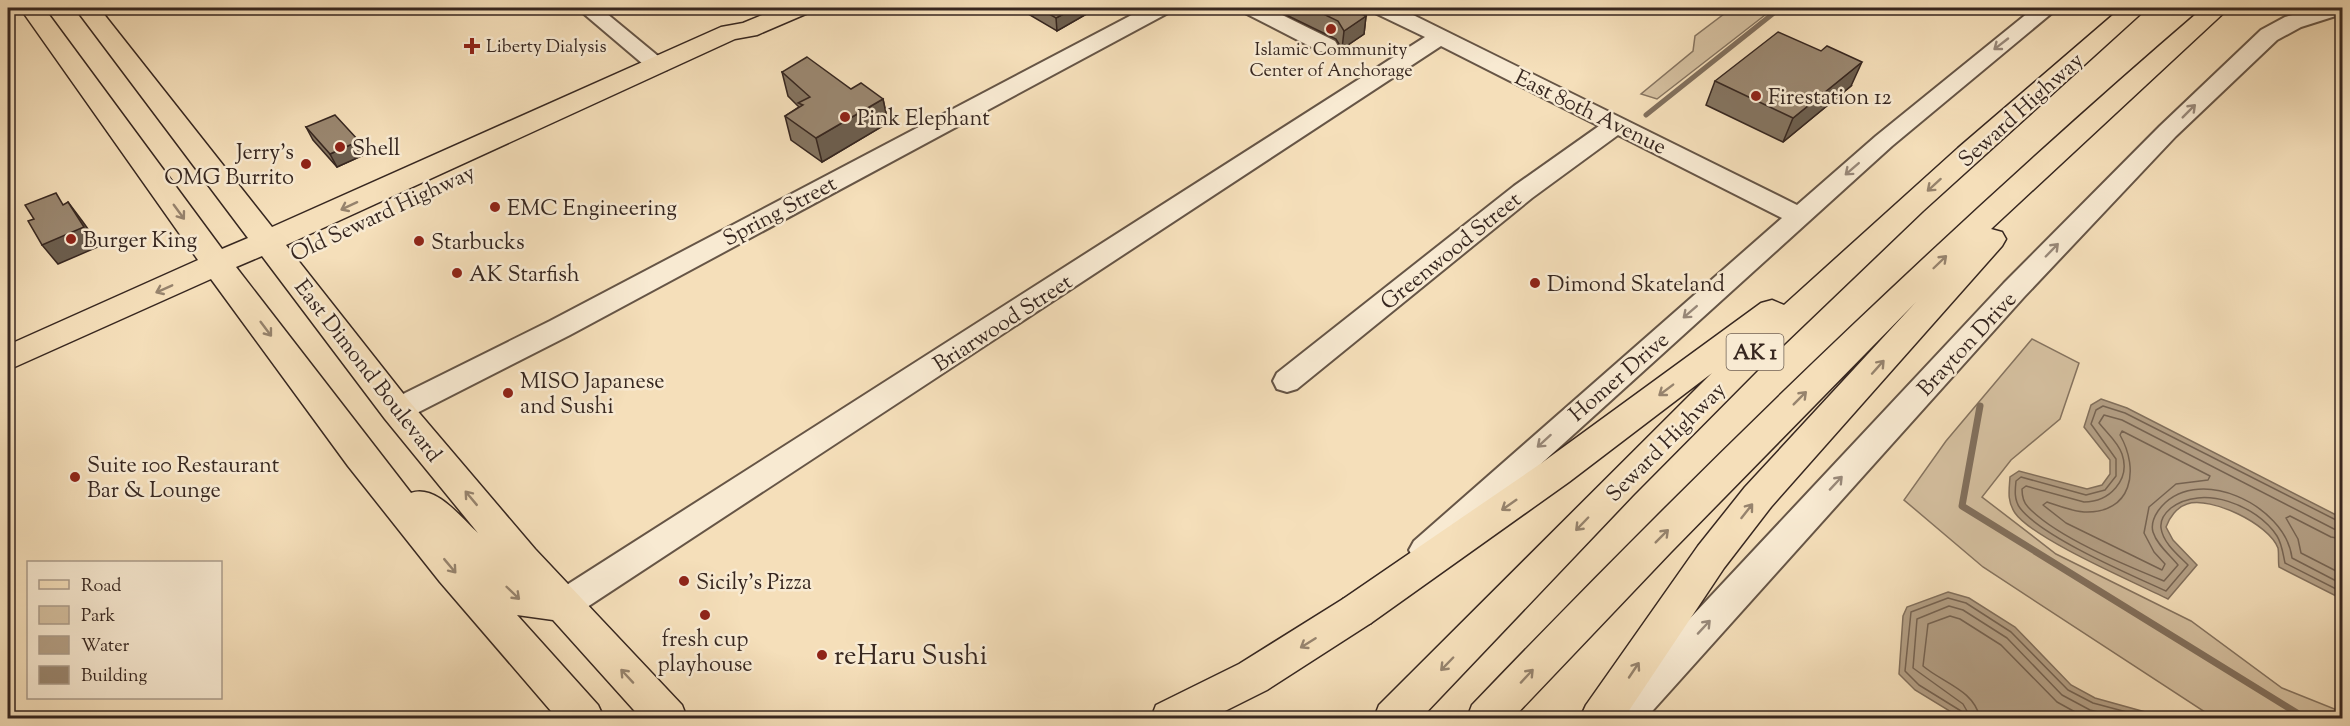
<svg xmlns="http://www.w3.org/2000/svg" width="2350" height="726" font-family="'Sorts Mill Goudy',serif">
	<style>
		.green { fill: #d5c0a0; stroke: #867460; stroke-width: 1.5 }
		.water { fill: #b4a086; stroke: #82705d; stroke-width: 1.5 }
		.lines { fill: none; stroke-linecap: round; stroke-linejoin: round }
		.shore { stroke: #766453; stroke-width: 1.5 }
		.stream-far1 { stroke: #82705d; stroke-width: 5 }
		.stream { stroke: #82705d; stroke-width: 7 }
		.minor-casing { stroke: #665546; stroke-width: 4 }
		.major-casing { stroke: #372720; stroke-width: 3 }
		.highway-casing { stroke: #372720; stroke-width: 3 }
		.minor { fill: #f8ead2; fill-rule: evenodd }
		.major { fill: #f5dfba; fill-rule: evenodd }
		.highway { fill: #f5dfba; fill-rule: evenodd }
		.wall { fill: #847460; stroke: #372720; stroke-width: 1.5 }
		.shaded-wall { fill: #6c5e4e; stroke: #372720; stroke-width: 1.5 }
		.building { fill: #9a8770; stroke: #372720; stroke-width: 1.5 }
		.oneway { stroke: #988879 }
		.oneway2 { stroke: #96836d }
		.poi-dot { fill: #8f2418; stroke: #f8ead2; stroke-width: 2 }
		.labels { text-anchor: middle; stroke-width: 5; stroke-linejoin: round; paint-order: stroke }
		.far-poi-label { font-size: 18px; fill: #372720; stroke: #f8ead2; text-anchor: start }
		.shield { fill: #f8ead2; stroke: #716255; stroke-width: 1.5 }
		.shield-label { font-size: 21px; font-weight: bold; fill: #372720 }
		.poi-label { font-size: 22px; fill: #372720; stroke: #f8ead2; text-anchor: start }
		.street-label { font-size: 22px; fill: #372720; stroke: #f8ead2 }
		.near-poi-label { font-size: 27px; fill: #372720; stroke: #f8ead2; text-anchor: start }
	</style>
	<rect width="100%" height="100%" fill="#f5dfba"/>
	<filter id="stains"><feTurbulence type="fractalNoise" baseFrequency=".00333" numOctaves="4"/><feColorMatrix values="0 0 0 0 .2 0 0 0 0 .09 0 0 0 0 .02 0 0 0 .5 -.17"/></filter>
	<radialGradient id="worn" r=".72"><stop offset=".6" stop-color="#630" stop-opacity="0"/><stop offset="1" stop-color="#630" stop-opacity=".3"/></radialGradient>
	<path class="green" d="M 1732,8 L 1774,8 L 1657,99 L 1641,94 L 1693,51 L 1695,36 Z
		M 2032,339 L 2079,363 L 2060,419 L 2011,460 L 1982,497 L 2056,554 L 2191,621 L 2282,688 L 2342,712 L 2342,718 L 2214,718 L 1983,567 L 1904,500 L 1946,441 Z"/>
	<path class="water" d="M 2101,399 L 2127,408 L 2342,518 L 2342,599 L 2279,567 C 2278,561 2279,553 2278,548 C 2269,524 2211,496 2187,504 C 2177,507 2169,518 2166,527 L 2173,540 L 2197,565 L 2168,599 C 2136,583 2033,539 2015,513 C 2007,501 2009,491 2010,477 L 2019,471 L 2087,489 L 2102,485 L 2110,474 L 2110,460 L 2084,427 L 2091,405 Z
		M 1948,592 L 1969,598 L 2015,627 L 2071,685 L 2095,698 L 2167,718 L 1961,718 L 1915,690 L 1899,674 L 1903,616 L 1907,607 Z"/>
	<g class="lines">
		<path class="shore" d="M 2122,431 L 2210,476 L 2208,480 L 2176,484 L 2149,507 L 2144,533 L 2154,552 L 2165,564 L 2162,570 L 2066,523 L 2043,505 L 2047,502 C 2059,506 2071,511 2084,512 C 2132,514 2140,470 2120,435 Z
			M 2342,523 L 2125,413 L 2103,406 L 2096,410 L 2091,424 L 2116,459 L 2116,476 L 2105,490 L 2086,495 L 2021,477 L 2016,481 C 2015,490 2014,500 2020,508 C 2042,537 2131,575 2166,591 L 2188,565 C 2178,555 2163,543 2161,528 C 2160,520 2165,513 2171,508 C 2202,484 2257,505 2277,536 C 2282,544 2283,554 2285,563 L 2342,592
			M 2342,530 L 2334,529 L 2122,420 L 2104,415 L 2099,423 C 2107,433 2118,442 2122,454 C 2131,480 2109,502 2084,502 L 2026,486 L 2022,489 C 2022,495 2023,502 2028,507 C 2056,537 2125,565 2164,581 L 2178,565 C 2170,555 2157,545 2153,532 C 2151,525 2154,517 2158,511 C 2194,461 2286,505 2292,558 L 2342,584
			M 2342,539 L 2331,537 L 2290,516 L 2286,518 L 2298,539 L 2301,553 L 2342,574
			M 1963,718 L 1961,711 L 1919,685 L 1905,671 L 1911,612 L 1948,598 L 1966,603 L 2011,632 L 2068,690 L 2093,703 L 2149,718
			M 1971,718 L 1963,704 L 1913,668 L 1917,619 L 1949,606 L 1963,610 L 2007,638 L 2062,695 L 2090,710 L 2122,718
			M 1980,718 C 1974,690 1943,683 1923,666 L 1928,624 L 1950,616 L 1960,619 L 2001,645 L 2057,702 L 2086,718"/>
		<path class="stream-far1" d="M 1646,115 L 1780,8"/>
		<path class="stream" d="M 1980,406 L 1962,506 L 2305,718"/>
		<g class="minor-casing">
			<path id="minor" d="M 577,8 L 600,8 L 669,65 L 666,70 L 650,70 Z
				M 1145,8 L 1171,8 L 1168,13 L 570,335 L 407,418 L 397,421 L 387,418 L 382,410 L 387,402 L 550,321 Z
				M 1242,8 L 1268,8 L 1335,41 L 1338,46 L 1335,51 L 1319,51 L 1245,13 Z
				M 1372,8 L 1399,8 L 1797,205 L 1876,136 L 2034,8 L 2058,8 L 1892,146 L 1436,559 L 1425,563 L 1414,559 L 1409,550 L 1414,541 L 1782,218 L 1618,135 L 1532,198 L 1297,389 L 1287,392 L 1277,389 L 1273,381 L 1277,373 L 1514,186 L 1599,126 L 1441,46 L 575,615 L 563,619 L 551,615 L 546,605 L 551,595 L 1425,37 L 1375,13 Z
				M 2318,8 L 2342,8 L 2342,14 L 2301,27 L 2277,40 L 2176,136 L 2024,297 L 1646,718 L 1606,718 L 1611,706 L 1680,629 L 2004,283 L 2160,126 L 2261,30 L 2285,17 Z"/>
		</g>
		<g class="major-casing">
			<path id="major" d="M 20,8 L 44,8 L 222,249 L 248,238 L 75,8 L 99,8 L 272,227 L 721,27 L 743,23 L 779,8 L 811,8 L 808,13 L 757,35 L 735,39 L 286,245 L 409,401 L 535,549 L 682,705 L 687,718 L 641,718 L 553,620 L 517,615 L 598,705 L 604,718 L 557,718 L 440,582 L 348,466 L 211,279 L 8,370 L 8,345 L 198,260 ZM 262,256 L 385,419 L 478,533 C 460,517 436,484 411,493 L 236,267 Z
				M 1357,594 L 1371,599 L 1376,611 L 1371,623 L 1267,690 L 1211,718 L 1151,718 L 1156,705 L 1239,664 L 1343,599 Z"/>
		</g>
		<g class="highway-casing">
			<path id="highway" d="M 2121,8 L 2147,8 L 1923,211 L 1762,365 L 1633,495 L 1421,718 L 1374,718 L 1379,705 L 1712,373 L 1569,482 L 1371,623 L 1357,628 L 1343,623 L 1338,611 L 1343,599 L 1543,462 L 1761,303 L 1772,300 L 1784,305 L 1958,148 Z
				M 2203,8 L 2229,8 L 1991,229 L 2002,232 L 2006,239 L 2002,246 L 1771,507 L 1724,568 L 1624,718 L 1580,718 L 1586,705 L 1698,546 L 1745,487 L 1916,302 L 1671,552 L 1513,718 L 1467,718 L 1472,705 C 1705,462 1948,227 2203,8 Z"/>
		</g>
		<use href="#minor" class="minor"/>
		<use href="#major" class="major"/>
		<use href="#highway" class="highway"/>
	</g>
	<path class="wall" d="M 1018,8 L 1097,8 L 1057,31 Z
		M 1272,8 L 1355,8 L 1355,10 L 1366,16 L 1364,34 L 1342,49 L 1336,39 Z
		M 782,72 L 851,89 L 883,99 L 888,123 L 822,162 L 791,140 L 785,116 L 799,107 L 788,96 Z
		M 1715,81 L 1851,86 L 1783,142 L 1706,105 Z
		M 306,127 L 359,141 L 366,154 L 337,167 L 313,140 Z"/>
	<path class="shaded-wall" d="M 1075,8 L 1097,8 L 1057,31 L 1056,18 Z
		M 1366,16 L 1364,34 L 1342,49 L 1344,31 Z
		M 1862,62 L 1851,86 L 1783,142 L 1793,118 Z
		M 883,99 L 888,123 L 822,162 L 816,138 Z
		M 359,141 L 366,154 L 337,167 L 330,154 Z
		M 68,202 L 83,222 L 100,246 L 58,264 L 42,245 Z"/>
	<path class="building" d="M 1038,8 L 1075,8 L 1056,18 Z
		M 1311,8 L 1350,8 L 1366,16 L 1344,31 L 1338,21 Z
		M 1778,32 L 1821,51 L 1827,46 L 1862,62 L 1793,118 L 1715,81 Z
		M 807,57 L 851,89 L 861,83 L 883,99 L 816,138 L 785,116 L 803,105 L 798,103 L 810,97 L 782,72 Z
		M 335,115 L 359,141 L 330,154 L 306,127 Z
		M 56,193 L 63,205 L 68,202 L 84,227 L 42,245 L 28,221 L 34,219 L 25,205 Z"/>
	<defs><path id="oneway-shaft" d="M-6 0H5M1.5-3L5.5 0L1.5 3" fill="none" stroke-width="1.6" stroke-linecap="round" stroke-linejoin="round" transform="scale(1.5)"/></defs>
	<g class="oneway">
		<use href="#oneway-shaft" transform="translate(2001 44) rotate(142)"/>
		<use href="#oneway-shaft" transform="translate(2189 111) rotate(-45)"/>
		<use href="#oneway-shaft" transform="translate(1852 169) rotate(139)"/>
		<use href="#oneway-shaft" transform="translate(2052 250) rotate(-46)"/>
		<use href="#oneway-shaft" transform="translate(1690 312) rotate(139)"/>
		<use href="#oneway-shaft" transform="translate(1544 441) rotate(138)"/>
		<use href="#oneway-shaft" transform="translate(1836 483) rotate(-47)"/>
		<use href="#oneway-shaft" transform="translate(1704 627) rotate(-47)"/>
	</g>
	<g class="oneway2">
		<use href="#oneway-shaft" transform="translate(1934 185) rotate(138)"/>
		<use href="#oneway-shaft" transform="translate(349 206) rotate(155)"/>
		<use href="#oneway-shaft" transform="translate(179 212) rotate(54)"/>
		<use href="#oneway-shaft" transform="translate(1940 262) rotate(-44)"/>
		<use href="#oneway-shaft" transform="translate(164 289) rotate(156)"/>
		<use href="#oneway-shaft" transform="translate(266 329) rotate(53)"/>
		<use href="#oneway-shaft" transform="translate(1878 367) rotate(-48)"/>
		<use href="#oneway-shaft" transform="translate(1666 390) rotate(143)"/>
		<use href="#oneway-shaft" transform="translate(1800 398) rotate(-45)"/>
		<use href="#oneway-shaft" transform="translate(471 498) rotate(-130)"/>
		<use href="#oneway-shaft" transform="translate(1509 505) rotate(145)"/>
		<use href="#oneway-shaft" transform="translate(1747 511) rotate(-52)"/>
		<use href="#oneway-shaft" transform="translate(1582 524) rotate(134)"/>
		<use href="#oneway-shaft" transform="translate(1662 536) rotate(-45)"/>
		<use href="#oneway-shaft" transform="translate(450 566) rotate(50)"/>
		<use href="#oneway-shaft" transform="translate(513 593) rotate(44)"/>
		<use href="#oneway-shaft" transform="translate(1308 643) rotate(148)"/>
		<use href="#oneway-shaft" transform="translate(1447 664) rotate(134)"/>
		<use href="#oneway-shaft" transform="translate(1634 670) rotate(-56)"/>
		<use href="#oneway-shaft" transform="translate(627 676) rotate(-133)"/>
		<use href="#oneway-shaft" transform="translate(1527 676) rotate(-47)"/>
	</g>
	<g class="poi-dot">
		<circle cx="1331" cy="29" r="6"/>
		<path d="M469 37h6v6h6v6h-6v6h-6v-6h-6v-6h6z"/>
		<circle cx="1756" cy="96" r="6"/>
		<circle cx="845" cy="117" r="6"/>
		<circle cx="340" cy="147" r="6"/>
		<circle cx="306" cy="164" r="6"/>
		<circle cx="495" cy="207" r="6"/>
		<circle cx="71" cy="239" r="6"/>
		<circle cx="419" cy="241" r="6"/>
		<circle cx="457" cy="273" r="6"/>
		<circle cx="1535" cy="283" r="6"/>
		<circle cx="508" cy="393" r="6"/>
		<circle cx="75" cy="477" r="6"/>
		<circle cx="684" cy="581" r="6"/>
		<circle cx="705" cy="615" r="6"/>
		<circle cx="822" cy="655" r="6"/>
	</g>
	<g class="labels">
		<g class="far-poi-label">
			<text x="486" y="52">Liberty Dialysis</text>
			<text x="1331" y="55" text-anchor="middle">Islamic Community<tspan x="1331" dy="21">Center of Anchorage</tspan></text>
		</g>
		<rect class="shield" x="1726.5" y="334" width="57" height="36" rx="4.5"/>
		<g class="shield-label">
			<text x="1755" y="359">AK 1</text>
		</g>
		<g class="poi-label">
			<text x="1768" y="104">Firestation 12</text>
			<text x="857" y="125">Pink Elephant</text>
			<text x="352" y="155">Shell</text>
			<text x="294" y="159" text-anchor="end">Jerry's<tspan x="294" dy="25">OMG Burrito</tspan></text>
			<text x="507" y="215">EMC Engineering</text>
			<text x="83" y="247">Burger King</text>
			<text x="431" y="249">Starbucks</text>
			<text x="469" y="281">AK Starfish</text>
			<text x="1547" y="291">Dimond Skateland</text>
			<text x="520" y="388">MISO Japanese<tspan x="520" dy="25">and Sushi</tspan></text>
			<text x="87" y="472">Suite 100 Restaurant<tspan x="87" dy="25">Bar &amp; Lounge</tspan></text>
			<text x="696" y="589">Sicily's Pizza</text>
			<text x="705" y="646" text-anchor="middle">fresh cup<tspan x="705" dy="25">playhouse</tspan></text>
		</g>
		<g class="street-label">
			<text transform="translate(2020 109) rotate(-42)" y="8">Seward Highway</text>
			<text transform="translate(1591 111) rotate(26)" y="8">East 80th Avenue</text>
			<text transform="translate(779 210) rotate(-28)" y="8">Spring Street</text>
			<text transform="translate(382 212) rotate(-25)" y="8">Old Seward Highway</text>
			<text transform="translate(1450 250) rotate(-39)" y="8">Greenwood Street</text>
			<text transform="translate(1002 322) rotate(-33)" y="8">Briarwood Street</text>
			<text transform="translate(1966 343) rotate(-47)" y="8">Brayton Drive</text>
			<text transform="translate(369 370) rotate(52)" y="8">East Dimond Boulevard</text>
			<text transform="translate(1618 376) rotate(-41)" y="8">Homer Drive</text>
			<text transform="translate(1665 441) rotate(-45)" y="8">Seward Highway</text>
		</g>
		<g class="near-poi-label">
			<text x="834" y="664">reHaru Sushi</text>
		</g>
	</g>
	<rect width="2350" height="726" fill="none" stroke="#f5dfba" stroke-width="30"/>
	<rect x="9" y="9" width="2332" height="708" fill="none" stroke="#372720" stroke-width="3"/>
	<rect x="15" y="15" width="2320" height="696" fill="none" stroke="#372720" stroke-width="1.5"/>
	<rect x="27" y="561" width="195" height="138" fill="#f8ead2" stroke="#ab9c8b" stroke-width="1.5"/>
	<rect x="39" y="580" width="30" height="9" fill="#f5dfba" stroke="#ab9c8b" stroke-width="1.5"/>
	<text x="81" y="591" font-size="18" fill="#372720">Road</text>
	<rect x="39" y="606" width="30" height="18" fill="#d5c0a0" stroke="#ab9c8b" stroke-width="1.5"/>
	<text x="81" y="621" font-size="18" fill="#372720">Park</text>
	<rect x="39" y="636" width="30" height="18" fill="#b4a086" stroke="#ab9c8b" stroke-width="1.5"/>
	<text x="81" y="651" font-size="18" fill="#372720">Water</text>
	<rect x="39" y="666" width="30" height="18" fill="#9a8770" stroke="#ab9c8b" stroke-width="1.5"/>
	<text x="81" y="681" font-size="18" fill="#372720">Building</text>
	<rect width="100%" height="100%" filter="url(#stains)"/>
	<rect width="100%" height="100%" fill="url(#worn)"/>
</svg>
